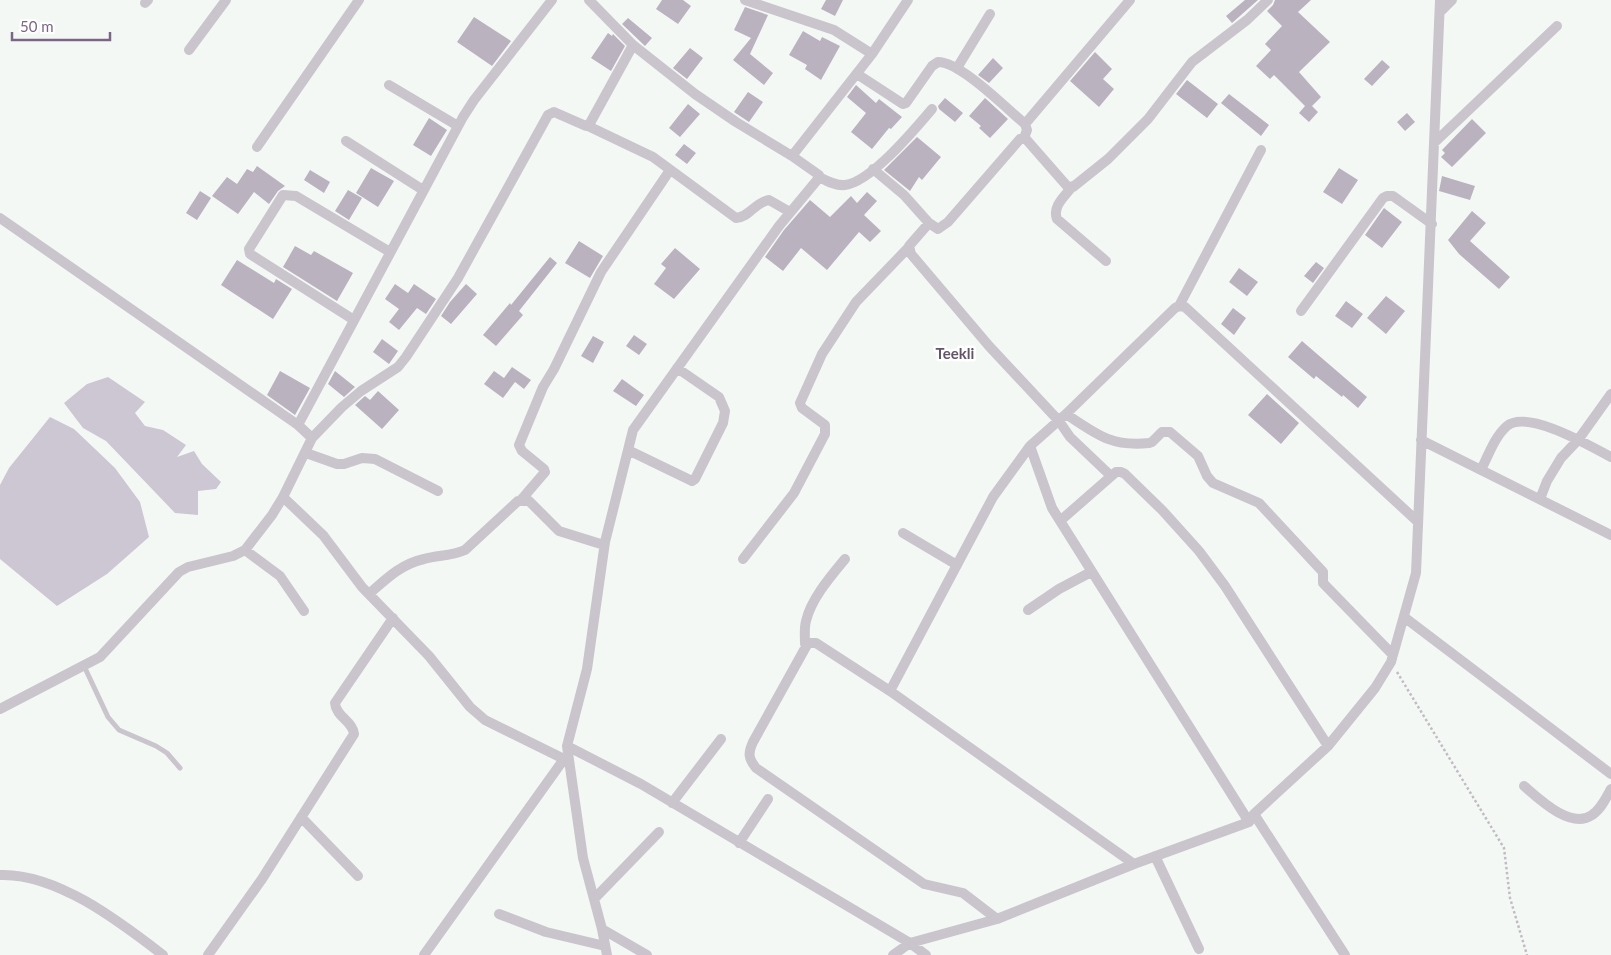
<svg xmlns="http://www.w3.org/2000/svg" width="1611" height="955" font-family="Lato,sans-serif">
	<style>
		.water { fill: #cdc7d4 }
		.building { fill: #bab2bf }
		.lines { fill: none; stroke-linecap: round; stroke-linejoin: round }
		.path { stroke: #c0bcc2; stroke-width: 2.5; stroke-dasharray: 2.5 2.5; stroke-linecap: butt }
		.service { stroke: #cac5cc; stroke-width: 5 }
		.minor { stroke: #cac5cc; stroke-width: 10 }
		.labels { text-anchor: middle; stroke-width: 5; stroke-linejoin: round; paint-order: stroke }
		.quarter-label { font-size: 15px; font-weight: bold; fill: #63546b; stroke: #fff }
	</style>
	<rect width="100%" height="100%" fill="#f4f8f5"/>
	<path class="water" d="M 108,377 L 145,402 L 135,413 L 145,426 L 163,430 L 186,445 L 177,457 L 194,451 L 202,464 L 221,482 L 216,489 L 198,491 L 198,515 L 175,513 L 106,441 L 83,428 L 64,403 L 87,384 Z
		M 50,417 L 74,429 L 115,468 L 140,502 L 149,537 L 107,574 L 57,606 L 0,559 L 0,485 L 9,468 Z"/>
	<path class="building" d="M 662,0 L 683,0 L 691,6 L 678,24 L 656,9 Z
		M 826,0 L 843,0 L 835,16 L 821,9 Z
		M 1245,0 L 1258,0 L 1232,23 L 1226,16 Z
		M 1275,0 L 1311,0 L 1298,12 L 1330,42 L 1299,72 L 1321,97 L 1312,106 L 1318,112 L 1309,122 L 1299,113 L 1305,106 L 1274,75 L 1270,79 L 1256,66 L 1271,50 L 1265,44 L 1282,26 L 1267,11 L 1273,5 Z
		M 745,7 L 768,15 L 750,54 L 773,73 L 764,85 L 733,60 L 751,38 L 734,30 Z
		M 474,17 L 511,41 L 492,66 L 457,42 Z
		M 628,18 L 652,38 L 645,46 L 622,24 Z
		M 803,31 L 820,41 L 822,37 L 840,46 L 821,80 L 805,69 L 807,65 L 789,55 Z
		M 608,33 L 612,36 L 613,34 L 625,46 L 611,71 L 591,58 Z
		M 690,48 L 703,58 L 687,79 L 673,68 Z
		M 1095,52 L 1112,69 L 1103,79 L 1114,89 L 1099,107 L 1070,81 Z
		M 993,58 L 1003,68 L 989,83 L 978,75 Z
		M 1382,60 L 1390,67 L 1372,86 L 1364,79 Z
		M 1187,80 L 1218,104 L 1207,118 L 1176,94 Z
		M 856,85 L 876,103 L 879,99 L 902,117 L 891,129 L 889,128 L 872,149 L 851,132 L 866,113 L 847,97 Z
		M 748,92 L 763,102 L 749,122 L 734,112 Z
		M 1229,94 L 1269,125 L 1261,136 L 1221,103 Z
		M 945,98 L 963,113 L 955,122 L 939,109 L 938,106 Z
		M 985,98 L 1008,119 L 990,138 L 979,128 L 981,126 L 969,116 Z
		M 688,104 L 700,114 L 680,137 L 669,128 Z
		M 1407,113 L 1415,122 L 1405,131 L 1397,122 Z
		M 429,118 L 447,130 L 431,156 L 413,145 Z
		M 1472,119 L 1486,133 L 1452,167 L 1441,157 L 1445,153 L 1442,150 Z
		M 917,137 L 941,157 L 922,180 L 919,177 L 910,191 L 884,170 Z
		M 684,144 L 696,153 L 687,164 L 675,155 Z
		M 257,166 L 285,186 L 278,191 L 269,204 L 254,192 L 238,214 L 212,196 L 227,177 L 237,184 L 247,169 L 253,172 Z
		M 371,168 L 394,181 L 378,207 L 356,193 Z
		M 1339,168 L 1358,180 L 1342,204 L 1323,192 Z
		M 310,170 L 330,182 L 324,193 L 304,180 Z
		M 1442,176 L 1475,186 L 1470,200 L 1439,191 Z
		M 348,190 L 362,198 L 349,220 L 335,211 Z
		M 200,191 L 211,198 L 197,220 L 186,213 Z
		M 867,192 L 877,201 L 864,215 L 881,231 L 870,242 L 859,232 L 827,270 L 801,248 L 783,271 L 765,257 L 784,230 L 810,200 L 830,217 L 851,196 L 857,203 Z
		M 1384,208 L 1402,222 L 1382,248 L 1365,235 Z
		M 1472,211 L 1486,223 L 1470,241 L 1510,277 L 1499,289 L 1459,254 L 1448,240 Z
		M 579,241 L 603,256 L 590,278 L 565,263 Z
		M 295,246 L 311,255 L 314,251 L 353,273 L 337,301 L 283,267 Z
		M 675,248 L 700,269 L 674,299 L 654,284 L 666,268 L 661,264 Z
		M 550,257 L 557,263 L 519,311 L 523,315 L 496,346 L 483,335 L 510,303 L 511,305 Z
		M 237,260 L 274,283 L 276,279 L 292,289 L 273,319 L 221,285 Z
		M 1316,262 L 1324,268 L 1313,283 L 1304,276 Z
		M 1239,268 L 1258,282 L 1247,296 L 1229,282 Z
		M 395,284 L 408,293 L 414,284 L 436,299 L 426,314 L 417,308 L 399,330 L 389,322 L 399,309 L 385,299 Z
		M 466,284 L 477,294 L 451,324 L 441,316 L 450,302 Z
		M 1386,296 L 1405,311 L 1386,334 L 1367,318 Z
		M 1346,301 L 1363,314 L 1352,328 L 1335,316 Z
		M 1233,308 L 1246,318 L 1234,335 L 1221,324 Z
		M 634,335 L 647,344 L 639,355 L 626,346 Z
		M 593,336 L 604,342 L 593,363 L 581,356 Z
		M 382,339 L 398,351 L 389,364 L 373,352 Z
		M 1302,341 L 1367,397 L 1358,408 L 1343,395 L 1342,397 L 1316,376 L 1314,379 L 1288,357 Z
		M 512,367 L 531,380 L 524,389 L 515,382 L 503,398 L 484,384 L 494,371 L 504,378 Z
		M 280,371 L 310,388 L 295,415 L 267,395 Z
		M 335,371 L 355,387 L 344,397 L 328,384 Z
		M 622,379 L 644,395 L 636,406 L 613,391 Z
		M 378,391 L 399,410 L 382,429 L 355,405 L 365,396 L 370,400 Z
		M 1267,394 L 1299,423 L 1281,444 L 1248,415 Z"/>
	<g class="lines">
		<path class="path" d="M 1397,672 L 1504,848 L 1510,898 L 1527,955"/>
		<path class="service" d="M 84,666 L 108,717 L 119,730 L 156,746 L 167,753 L 180,768"/>
		<path class="minor" d="M 589,0 L 633,45 L 695,94 L 736,122 L 792,156 L 819,175 L 818,179 L 779,226 L 633,430 L 605,542 L 587,669 L 567,746 L 583,858 L 602,929 L 607,955
			M 745,0 L 834,30 L 872,54
			M 145,3 L 148,0
			M 1440,12 L 1452,0
			M 189,50 L 226,0
			M 957,68 L 990,14
			M 857,74 L 903,104 L 906,103 L 932,66 L 938,62 C 961,62 1007,109 1025,124 L 1027,130 L 1024,138
			M 389,85 L 458,126
			M 1025,124 L 1130,0
			M 588,126 L 653,157 L 736,218 C 750,217 755,202 769,200 L 790,212
			M 346,141 L 423,190
			M 1434,143 L 1557,26
			M 257,147 L 359,0
			M 792,156 L 872,54 L 908,0
			M 873,169 L 904,195 L 929,223 L 938,229 L 948,222 L 1020,139 L 1025,138 L 1067,186 L 1073,187 L 1108,159 L 1148,119 L 1192,62 L 1247,20 L 1268,0
			M 819,177 C 827,181 836,186 845,185 C 871,182 915,129 932,109
			M 1071,188 C 1064,197 1052,207 1057,219 L 1106,261
			M 0,218 L 298,425
			M 929,223 L 909,246 L 911,254 L 989,346 L 1059,421 L 1070,437 L 1111,476
			M 1179,306 L 1185,307 L 1417,521
			M 1301,311 L 1383,198 L 1387,196 L 1393,196 L 1432,224
			M 354,320 L 250,254 L 249,249 L 283,195 L 296,196 L 390,252
			M 1066,414 C 1096,434 1111,447 1149,443 L 1152,442 L 1162,432 L 1170,432 L 1198,456 L 1207,476 L 1213,483 L 1259,503 L 1323,572 L 1323,583 L 1393,655
			M 312,438 L 298,425 L 463,117 L 474,100 L 552,0
			M 1421,440 L 1611,535
			M 1030,446 L 1052,508 L 1249,822
			M 628,450 L 690,480 L 692,481 L 695,479 L 723,423 L 725,411 L 719,397 L 677,368
			M 306,453 L 337,464 L 344,464 L 362,458 L 375,459 L 438,491
			M 1481,470 C 1488,456 1495,436 1507,426 C 1527,409 1590,446 1611,457
			M 283,497 L 323,535 L 362,587 L 429,656 L 470,707 L 485,720 L 499,727 L 568,761
			M 1540,499 L 1547,481 L 1561,458 L 1578,440 L 1611,394
			M 521,500 L 545,472 L 544,469 L 522,451 L 519,445 L 543,387 L 554,369 L 601,272 L 670,170
			M 1060,521 L 1116,472 L 1121,472 L 1125,474 L 1162,510 L 1199,551 L 1225,586 L 1328,746
			M 903,533 L 957,565
			M 245,550 L 280,576 L 304,611
			M 743,559 L 794,493 L 825,434 L 825,425 L 802,408 L 800,403 L 822,354 L 856,302 L 908,248
			M 369,594 C 386,579 401,564 424,559 C 438,555 452,556 465,550 L 518,501 L 529,501 L 559,531 L 604,545
			M 1028,610 L 1059,589 L 1091,572
			M 1404,617 L 1611,774
			M 805,644 C 805,637 804,628 806,621 C 811,599 831,576 845,559
			M 890,691 L 993,497 L 1030,446 L 1066,414 L 1175,308 L 1179,306 L 1261,150
			M 0,709 L 100,657 L 179,572 L 188,567 L 233,556 L 245,550 L 272,515 L 283,497 L 312,438 L 342,407 L 361,391 L 398,367 L 406,357 L 458,278 L 548,115 L 554,112 L 586,126 L 589,125 L 633,45
			M 567,746 L 641,784 L 910,943 L 926,955
			M 1524,786 C 1539,799 1571,830 1592,815 C 1601,809 1606,798 1611,789
			M 672,803 L 721,739
			M 1254,814 L 1345,955
			M 301,817 L 358,876
			M 739,843 L 768,799
			M 1155,856 L 1199,949
			M 0,875 C 57,873 120,922 163,955
			M 595,898 L 659,832
			M 499,914 L 546,932 L 605,946
			M 997,919 L 963,893 L 924,884 L 756,768 C 748,758 748,753 753,742 L 808,643 L 816,643 L 890,691 L 1134,864
			M 602,929 L 647,955
			M 208,955 L 262,879 L 354,734 C 353,721 336,717 335,703 L 393,618
			M 424,955 L 564,759
			M 893,955 L 910,943 L 997,919 L 1134,864 L 1249,822 L 1254,814 L 1328,746 L 1375,688 L 1391,662 L 1416,573 L 1440,0"/>
	</g>
	<g class="labels">
		<g class="quarter-label">
			<text x="955" y="359">Teekli</text>
		</g>
	</g>
	<path d="M12 32v8h98v-8" fill="none" stroke="#7b6587" stroke-width="2.5"/>
	<text x="20" y="32" font-size="15" fill="#7b6587" stroke="#ffffff" stroke-width="4" paint-order="stroke">50 m</text>
</svg>
